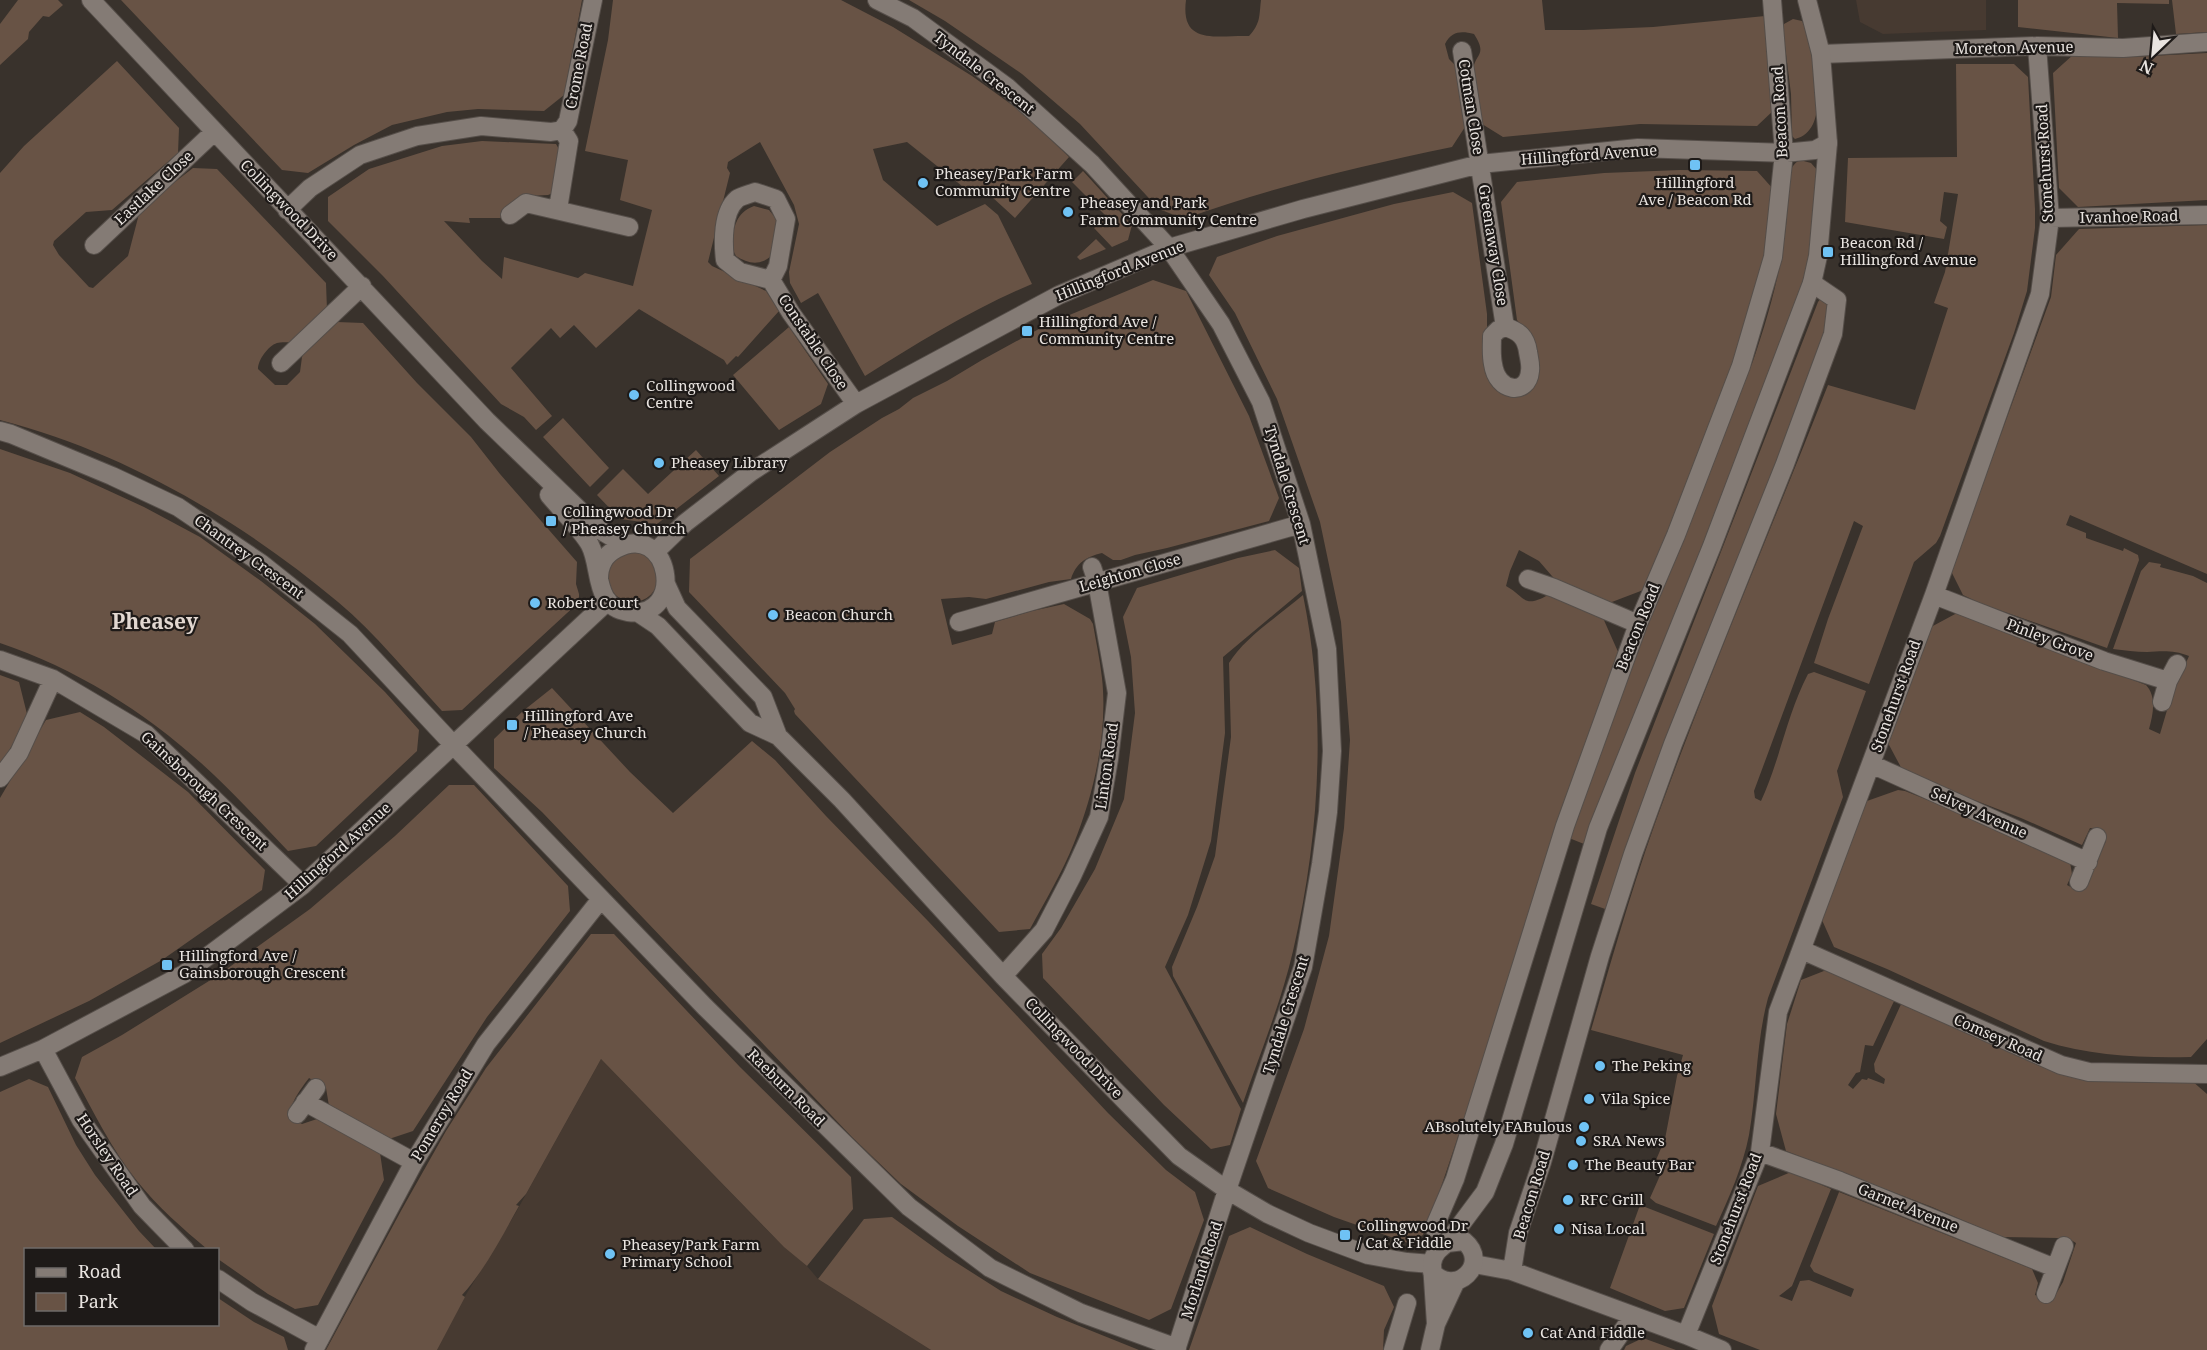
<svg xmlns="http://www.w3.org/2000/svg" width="2207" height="1350" font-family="'Noto Serif',serif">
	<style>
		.built { fill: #473a31 }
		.green { fill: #685345 }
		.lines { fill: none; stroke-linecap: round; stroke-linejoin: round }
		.minor-casing { stroke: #554e49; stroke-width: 20 }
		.secondary-casing { stroke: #554e49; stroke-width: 20 }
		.minor { stroke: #847b75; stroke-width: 18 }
		.secondary { stroke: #847b75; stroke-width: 18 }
		.poi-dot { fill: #6fc2f4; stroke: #1e1a18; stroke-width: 2 }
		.labels { text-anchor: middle; stroke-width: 4.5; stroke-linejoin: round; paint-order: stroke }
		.street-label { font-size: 15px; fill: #e9e4e0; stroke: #1e1a18 }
		.poi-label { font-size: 15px; fill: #e9e4e0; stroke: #1e1a18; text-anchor: start }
		.district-label { font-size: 21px; font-weight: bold; fill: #e2d8d1; stroke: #1e1a18 }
	</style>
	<rect width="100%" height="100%" fill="#39322c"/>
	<path class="built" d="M 1856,0 L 1986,0 L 1986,30 L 1883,34 L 1860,22 Z
		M 601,1059 L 773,1236 L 807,1266 L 818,1279 L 931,1350 L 437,1350 L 456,1311 L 515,1214 Z"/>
	<path class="green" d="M 18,0 L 58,0 L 63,5 L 49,17 L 43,16 L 29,32 L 28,39 L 0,65 L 0,24 Z
		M 121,0 L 582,0 L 564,95 L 544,111 L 478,109 L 447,112 L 392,125 L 354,145 L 308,173 L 282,170 Z
		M 613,0 L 841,0 L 893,27 L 972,76 L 1023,113 L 1069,157 L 1015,218 L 992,197 L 978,193 L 962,186 L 907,142 L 873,149 L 883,180 L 937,226 L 985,204 L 998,215 L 1032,284 C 973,309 919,342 865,376 L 818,293 L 801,303 L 790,283 L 789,272 L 799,224 L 794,205 L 760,142 L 728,162 L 727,168 L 730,173 L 708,262 L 712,266 L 766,291 L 779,311 L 738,357 L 736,356 L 727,365 L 724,360 L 639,309 L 596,348 L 574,325 L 560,338 L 551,328 L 511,368 L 552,416 L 536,430 L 524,417 L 501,404 L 383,276 L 328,221 L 328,197 L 369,169 L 442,146 L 482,141 L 556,144 L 560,151 L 553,193 L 548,195 L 527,196 L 500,218 L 469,218 L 470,223 L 444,221 L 482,261 L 502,279 L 504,257 L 578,278 L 585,273 L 633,286 L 652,210 L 620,200 L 628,160 L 585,151 L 608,40 Z
		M 909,0 L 1186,0 C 1180,46 1217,35 1249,36 C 1261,23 1259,16 1261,0 L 1542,0 L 1545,30 L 1583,30 L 1653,27 L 1765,16 L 1775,109 L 1757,126 L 1640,124 L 1503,137 L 1482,124 C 1480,111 1472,82 1473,70 C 1475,53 1488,56 1474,34 C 1461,31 1452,31 1445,44 L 1449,59 L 1460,70 L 1465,127 L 1452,147 C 1361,166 1272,187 1184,219 L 1159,209 L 1080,124 L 1022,74 L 945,21 Z
		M 2018,0 L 2169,0 L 2169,4 L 2117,3 L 2118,38 L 2018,27 Z
		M 2172,0 L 2207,0 L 2207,32 L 2176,34 Z
		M 1793,19 L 1802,21 L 1804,25 C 1811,53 1835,129 1795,139 L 1792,136 L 1791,94 L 1783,30 L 1784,24 Z
		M 2207,53 L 2207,200 L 2078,207 L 2059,188 L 2053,73 L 2074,54 L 2132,57 Z
		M 117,61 L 179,128 L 178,153 L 112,210 L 86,212 L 54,241 L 53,245 L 59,255 L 89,287 L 93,288 L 128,256 L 139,214 L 162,192 L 193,168 L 217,169 L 326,283 L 327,310 C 317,319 307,332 295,340 C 289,344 283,341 277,343 C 268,346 258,360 258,369 L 275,385 L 287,385 L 300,372 L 302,357 L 305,351 L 337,322 L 363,323 L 417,383 L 471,437 L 500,474 L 577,562 L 576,584 L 579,594 L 579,602 L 462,710 L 442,711 C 408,674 376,634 338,602 C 240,520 124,452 0,420 L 0,173 L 24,146 Z
		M 1956,64 L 2014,64 L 2028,77 L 2035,209 L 2035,228 L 2027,291 L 2014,333 L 1940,536 L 1936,543 L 1914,562 L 1869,684 L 1814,663 L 1828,619 L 1863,526 L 1854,521 L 1754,791 L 1755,798 L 1761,801 C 1780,760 1787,714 1808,674 L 1814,672 L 1866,691 L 1837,771 L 1843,797 L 1768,998 C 1756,1042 1757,1089 1749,1135 C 1743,1166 1729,1198 1716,1226 L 1656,1203 L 1650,1198 L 1662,1171 L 1653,1167 L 1665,1139 L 1677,1076 L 1683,1055 L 1591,1030 C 1614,952 1636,873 1665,796 C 1716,657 1774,522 1828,385 L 1915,410 L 1948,308 L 1934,303 L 1945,272 L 1958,194 L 1944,192 L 1940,221 L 1947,227 L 1944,239 L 1845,222 L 1848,158 L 1957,157 Z
		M 1800,160 L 1811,163 L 1818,171 L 1812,246 L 1801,294 L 1589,846 L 1569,838 L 1609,721 L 1753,361 C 1769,314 1783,265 1787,215 C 1788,199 1783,168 1800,160 Z
		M 1680,170 L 1757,171 L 1774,190 L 1766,247 L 1754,307 L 1646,589 L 1604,605 L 1558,583 L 1539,561 L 1519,550 L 1510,571 L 1506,586 C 1526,597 1523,609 1548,595 L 1603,618 L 1619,654 C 1559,803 1520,959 1467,1111 C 1452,1152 1440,1194 1423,1235 L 1408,1243 L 1334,1217 L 1268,1188 L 1256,1161 L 1304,1029 L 1329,936 L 1344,828 L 1350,740 L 1341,622 L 1320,522 L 1277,399 L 1235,313 L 1209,275 L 1217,257 L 1277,236 L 1394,204 L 1453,192 L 1472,203 L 1487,314 L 1487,348 L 1516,392 L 1529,335 L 1517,320 L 1501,202 L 1517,182 L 1604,173 Z
		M 1083,171 L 1132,225 L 1128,240 L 1112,247 L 1094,228 L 1106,216 L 1072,182 Z
		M 754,206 L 769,210 L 778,221 L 772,255 C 761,266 748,264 736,256 L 731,246 C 734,228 735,213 754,206 Z
		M 2207,225 L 2207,574 L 2070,515 L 2066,525 L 2086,533 L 2086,538 L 2123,551 L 2124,548 L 2138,555 L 2139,560 L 2107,648 L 1982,604 L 1963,595 L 1951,571 L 2051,297 L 2056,255 L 2079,229 Z
		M 1096,239 L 1106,249 L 1080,260 L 1077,257 Z
		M 1153,280 L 1186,291 L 1249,416 L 1279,498 L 1269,521 L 1167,548 L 1135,555 L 1121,560 L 1113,560 L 1102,553 C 1086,557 1076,563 1071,579 L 1049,582 L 986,599 L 969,597 L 941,599 L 952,645 L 992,634 L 995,622 L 1032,611 L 1064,604 L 1090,619 L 1093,624 C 1096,642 1100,660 1102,678 C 1108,733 1094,793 1074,843 C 1062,873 1045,901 1030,929 L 999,932 L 795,714 L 794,711 L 795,709 L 785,693 L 689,592 L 690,559 L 830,452 L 882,418 L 899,409 L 913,398 L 947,381 L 982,360 L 1048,324 Z
		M 1826,297 L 1832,315 L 1608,910 L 1591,904 L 1635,773 L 1818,302 L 1821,298 Z
		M 789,327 L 828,384 L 821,404 L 779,430 L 733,375 Z
		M 563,418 L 609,468 L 590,487 L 543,437 Z
		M 0,449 L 70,473 L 144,507 L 200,537 L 261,581 L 315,624 L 385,692 L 419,730 L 417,751 L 316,846 L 288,851 C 264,826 239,799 214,775 C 153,717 80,670 0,643 Z
		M 696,450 L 719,476 L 657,524 L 620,519 L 597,495 L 623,469 L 648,494 Z
		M 1275,550 L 1299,568 L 1302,591 L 1223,657 L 1225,733 L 1211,841 L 1188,915 L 1165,967 L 1241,1109 L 1230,1145 L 1211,1149 L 1164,1105 L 1043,978 L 1042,954 L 1061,928 L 1095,869 L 1124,799 L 1135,713 L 1131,657 L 1123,617 L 1137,588 L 1238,558 Z
		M608 577a25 25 0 1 1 50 0a25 25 0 1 1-50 0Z
		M 2149,562 L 2161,564 L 2160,567 L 2193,576 L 2207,583 L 2207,1039 L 2191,1057 C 2141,1058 2091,1056 2044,1041 L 1887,969 L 1834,947 L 1822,920 L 1838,872 L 1864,806 L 1867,801 L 1898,790 L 1905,791 L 1958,812 L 2070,862 L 2072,874 L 2067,885 L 2080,892 L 2089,880 L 2106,841 L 2097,829 L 2090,828 L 2082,845 L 2021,818 L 1904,773 L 1888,743 L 1931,627 L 1957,613 L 2146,685 C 2157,697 2153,714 2149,729 L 2160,734 L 2170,700 L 2189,656 C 2174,650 2163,651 2147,652 C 2136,652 2124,650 2113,649 L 2141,571 Z
		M 1303,595 C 1327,712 1320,835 1293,951 C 1281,1003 1260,1053 1243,1103 L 1173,976 L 1172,967 L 1197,907 L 1215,856 L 1231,737 L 1229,663 C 1245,637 1280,615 1303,595 Z
		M 0,675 L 19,682 L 28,718 L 0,766 Z
		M 552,688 L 630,772 L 673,813 L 752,741 L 775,760 L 826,816 L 928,921 L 1108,1113 L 1166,1170 L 1195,1192 L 1204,1220 L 1171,1309 L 1149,1320 L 1030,1273 L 958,1226 L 901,1184 L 852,1137 L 542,812 L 494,768 L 494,739 L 523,711 Z
		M 80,712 L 104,727 L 188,792 L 265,870 L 262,890 L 162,960 L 89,1001 L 0,1043 L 0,798 L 46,720 Z
		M 449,785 L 474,785 L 568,886 L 570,911 L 487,1017 L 413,1131 L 389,1139 L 329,1106 L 326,1088 L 309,1078 C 302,1087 288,1106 290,1117 L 302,1124 L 320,1118 L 380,1153 L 384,1180 L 318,1305 L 295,1309 L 268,1294 L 218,1259 L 218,1250 L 207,1249 C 182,1228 158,1207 137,1181 C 112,1150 94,1113 75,1078 L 82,1057 L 122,1035 L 217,976 L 310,909 L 395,836 Z
		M 591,934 L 614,934 L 740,1067 L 851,1177 L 853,1209 L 807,1266 L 784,1247 L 601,1059 L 526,1194 L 516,1205 L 519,1206 C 502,1236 485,1270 462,1295 L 465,1297 L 437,1350 L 326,1350 L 402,1209 L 446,1131 L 486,1068 Z
		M 1829,969 L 1895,999 L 1873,1046 L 1865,1045 L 1860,1072 L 1856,1073 L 1848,1085 L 1853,1089 L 1862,1079 L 1867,1080 L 1868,1078 L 1884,1084 L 1885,1079 L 1875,1072 L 1874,1064 L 1902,1002 L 1947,1024 L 2016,1052 L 2191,1080 L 2207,1094 L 2207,1350 L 1760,1350 L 1719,1334 L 1712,1306 L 1758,1186 L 1791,1172 L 1831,1189 L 1792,1286 L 1779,1296 L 1792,1301 L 1800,1281 L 1809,1280 L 1851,1297 L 1854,1289 L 1814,1272 L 1810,1266 L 1839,1192 L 2032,1269 L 2038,1283 L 2035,1295 L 2052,1301 L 2063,1282 L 2076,1243 L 2071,1240 L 2058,1238 L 2002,1237 L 1932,1207 L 1786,1151 L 1776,1114 L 1787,1024 L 1801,980 Z
		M 29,1079 L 48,1087 L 76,1145 L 95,1175 L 139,1231 L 156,1249 L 26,1250 L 26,1324 L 218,1324 L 218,1298 L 254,1322 L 284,1337 L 288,1350 L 0,1350 L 0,1092 Z
		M 1640,1205 L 1714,1234 L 1684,1308 L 1665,1311 L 1610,1288 Z
		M 892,1217 L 946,1256 L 1001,1291 L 1057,1317 L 1139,1350 L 931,1350 L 818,1279 L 864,1219 Z
		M 1250,1227 L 1307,1254 L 1384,1286 L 1394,1307 L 1384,1330 L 1383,1350 L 1189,1350 L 1229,1236 Z
		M 1643,1338 L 1676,1350 L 1624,1350 L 1626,1346 Z"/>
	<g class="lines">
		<g class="minor-casing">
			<path id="minor" d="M 91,0 L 487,421 L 600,530 L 625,545
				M 877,0 L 913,18 L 1007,87 L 1092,164 L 1169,248 L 1221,324 L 1261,402 L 1301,524 L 1327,649 L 1332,751 L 1328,812 L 1321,864 L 1303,967 L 1227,1190 L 1176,1350
				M 1462,51 L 1505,327 C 1519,331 1526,337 1528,352 C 1529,358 1531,365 1530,371 C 1528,396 1497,393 1493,364 C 1491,355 1492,345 1492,336 L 1498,330 L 1505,327
				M 1821,54 L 2037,46 L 2123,48 L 2207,42
				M 562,130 L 568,121 L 593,0
				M 558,209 L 569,141 L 562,130
				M 287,210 L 310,188 L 360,155 L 417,136 L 481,126 L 551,132 L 562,130
				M 510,215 L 526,203 L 629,227
				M 2050,218 L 2207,215
				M 94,245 L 214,132
				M 771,280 L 778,266 L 786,219 L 776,199 L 755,192 C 750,194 741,196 737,199 C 722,212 723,243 725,260 L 740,272 L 771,280 L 791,313 L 856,404
				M 281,363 L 362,286
				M 0,431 L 11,434 L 112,476 L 178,507 L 262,564 L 350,634 L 461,753 L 705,1007 L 909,1207 L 990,1268 L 1081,1313 L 1177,1348
				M 549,495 C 559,507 584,533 590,545 C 602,568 593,607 628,612 C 688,620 670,519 616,549 C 604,555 599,567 599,579
				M 655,552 L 685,523 L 751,472 L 856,404 L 1059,295 L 1169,248 L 1303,209 L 1480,164 L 1638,148 L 1784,153 L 1815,150 L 1828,143
				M 1528,579 L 1554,588 L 1638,624
				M 666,584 L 677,608 L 763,697 L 778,736
				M 1934,595 L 2104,661 L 2168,681
				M 637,612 L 658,626 L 750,723 L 778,736 L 842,800 L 1003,976 L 1179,1156 L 1227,1190 L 1268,1214 L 1309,1233 L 1368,1255 L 1407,1262 L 1432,1264
				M 959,622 L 1301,524
				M 0,660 L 53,679 L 146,734 L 303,885
				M 2162,702 L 2168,681 L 2177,664
				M 1871,764 L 2088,862
				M 0,778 L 19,753 L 53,679
				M 2079,882 L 2097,837
				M 1802,950 L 2061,1065 L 2089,1072 L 2207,1074
				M 1003,976 L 1044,930 L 1072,876 L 1099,817 L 1109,759 L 1117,693 L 1097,582 L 1092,567
				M 43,1049 L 81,1120 L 142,1206 L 185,1250
				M 0,1067 L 43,1049 L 184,974 L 303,885 L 608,601
				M 305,1102 L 414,1162
				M 297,1114 L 316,1088
				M 1760,1152 L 1840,1181 L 2055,1268
				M 1434,1228 L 1455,1179 L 1565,826 L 1638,624 L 1676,535 L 1741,366 L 1773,257 L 1784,153 L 1772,0
				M 1474,1264 L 1512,1271 L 1686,1335 L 1722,1350
				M 1512,1271 L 1518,1233 L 1542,1162 L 1600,956 L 1633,854 L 1673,744 L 1785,464 L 1833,334 L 1837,300 L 1812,283
				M 218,1279 L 252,1302 L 320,1339
				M 2046,1294 L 2064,1246
				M 1686,1335 L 1760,1152 L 1778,1012 L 1934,595 L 2040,294 L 2050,218 L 2037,46
				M 314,1350 L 414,1162 L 486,1044 L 601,899
				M 1393,1350 L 1407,1303
				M 1609,1350 L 1633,1316"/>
		</g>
		<g class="secondary-casing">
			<path id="secondary" d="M 1432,1272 C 1456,1298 1491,1263 1464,1241 L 1447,1243
				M 1436,1324 L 1432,1264 C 1433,1254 1439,1249 1447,1243 L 1485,1192 L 1504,1144 L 1598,828 L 1712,546 L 1812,283 L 1818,256 L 1828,143 L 1821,54 L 1807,0
				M 1430,1350 L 1436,1324 L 1456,1281"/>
		</g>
		<use href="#minor" class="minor"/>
		<use href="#secondary" class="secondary"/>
	</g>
	<g class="poi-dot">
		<rect x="1689" y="159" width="12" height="12" rx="3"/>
		<circle cx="923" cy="183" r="6"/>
		<circle cx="1068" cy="212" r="6"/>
		<rect x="1822" y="246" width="12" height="12" rx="3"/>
		<rect x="1021" y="325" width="12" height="12" rx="3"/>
		<circle cx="634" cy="395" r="6"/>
		<circle cx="659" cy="463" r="6"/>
		<rect x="545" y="515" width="12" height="12" rx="3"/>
		<circle cx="535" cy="603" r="6"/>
		<circle cx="773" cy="615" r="6"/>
		<rect x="506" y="719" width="12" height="12" rx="3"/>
		<rect x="161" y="959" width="12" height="12" rx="3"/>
		<circle cx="1600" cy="1066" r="6"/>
		<circle cx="1589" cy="1099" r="6"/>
		<circle cx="1584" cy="1127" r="6"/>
		<circle cx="1581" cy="1141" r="6"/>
		<circle cx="1573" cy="1165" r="6"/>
		<circle cx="1568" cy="1200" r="6"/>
		<circle cx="1559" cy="1229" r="6"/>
		<rect x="1339" y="1229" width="12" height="12" rx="3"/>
		<circle cx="610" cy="1254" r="6"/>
		<circle cx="1528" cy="1333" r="6"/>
	</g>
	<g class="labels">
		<g class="street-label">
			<text transform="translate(2014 48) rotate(-1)" y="5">Moreton Avenue</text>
			<text transform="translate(579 66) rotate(-79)" y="5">Crome Road</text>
			<text transform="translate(984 73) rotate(38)" y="5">Tyndale Crescent</text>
			<text transform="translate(1471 107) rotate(81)" y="5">Cotman Close</text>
			<text transform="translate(1780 112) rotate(-93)" y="5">Beacon Road</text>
			<text transform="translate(1589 155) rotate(-4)" y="5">Hillingford Avenue</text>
			<text transform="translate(2045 163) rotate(-93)" y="5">Stonehurst Road</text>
			<text transform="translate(154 188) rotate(-43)" y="5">Eastlake Close</text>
			<text transform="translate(289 210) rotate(46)" y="5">Collingwood Drive</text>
			<text transform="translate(2129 217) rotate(-1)" y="5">Ivanhoe Road</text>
			<text transform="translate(1493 245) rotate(81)" y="5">Greenaway Close</text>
			<text transform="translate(1120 271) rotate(-22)" y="5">Hillingford Avenue</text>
			<text transform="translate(813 342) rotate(56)" y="5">Constable Close</text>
			<text transform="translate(1287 485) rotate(73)" y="5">Tyndale Crescent</text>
			<text transform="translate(249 557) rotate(36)" y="5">Chantrey Crescent</text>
			<text transform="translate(1130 573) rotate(-16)" y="5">Leighton Close</text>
			<text transform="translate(1638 627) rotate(-68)" y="5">Beacon Road</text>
			<text transform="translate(2050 640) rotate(21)" y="5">Pinley Grove</text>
			<text transform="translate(1896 696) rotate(-70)" y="5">Stonehurst Road</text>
			<text transform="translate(1107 766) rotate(-82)" y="5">Linton Road</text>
			<text transform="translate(204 791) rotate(43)" y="5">Gainsborough Crescent</text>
			<text transform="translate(1979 813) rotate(24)" y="5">Selvey Avenue</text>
			<text transform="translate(338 851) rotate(-42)" y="5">Hillingford Avenue</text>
			<text transform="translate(1286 1015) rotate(-73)" y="5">Tyndale Crescent</text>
			<text transform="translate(1998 1038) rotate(24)" y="5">Comsey Road</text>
			<text transform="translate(1074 1048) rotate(46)" y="5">Collingwood Drive</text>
			<text transform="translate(786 1088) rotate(45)" y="5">Raeburn Road</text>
			<text transform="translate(442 1115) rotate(-59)" y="5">Pomeroy Road</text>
			<text transform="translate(107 1155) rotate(56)" y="5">Horsley Road</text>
			<text transform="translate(1532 1195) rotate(-73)" y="5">Beacon Road</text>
			<text transform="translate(1908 1208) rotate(22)" y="5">Garnet Avenue</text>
			<text transform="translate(1736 1209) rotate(-69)" y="5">Stonehurst Road</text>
			<text transform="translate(1202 1270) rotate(-72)" y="5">Morland Road</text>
		</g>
		<g class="poi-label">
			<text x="935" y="179">Pheasey/Park Farm<tspan x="935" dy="17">Community Centre</tspan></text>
			<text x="1695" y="188" text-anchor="middle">Hillingford<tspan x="1695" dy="17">Ave / Beacon Rd</tspan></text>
			<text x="1080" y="208">Pheasey and Park<tspan x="1080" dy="17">Farm Community Centre</tspan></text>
			<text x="1840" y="248">Beacon Rd /<tspan x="1840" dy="17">Hillingford Avenue</tspan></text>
			<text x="1039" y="327">Hillingford Ave /<tspan x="1039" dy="17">Community Centre</tspan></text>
			<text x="646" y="391">Collingwood<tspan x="646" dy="17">Centre</tspan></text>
			<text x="671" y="468">Pheasey Library</text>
			<text x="563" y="517">Collingwood Dr<tspan x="563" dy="17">/ Pheasey Church</tspan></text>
			<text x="547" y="608">Robert Court</text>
			<text x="785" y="620">Beacon Church</text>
			<text x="524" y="721">Hillingford Ave<tspan x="524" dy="17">/ Pheasey Church</tspan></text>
			<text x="179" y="961">Hillingford Ave /<tspan x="179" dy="17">Gainsborough Crescent</tspan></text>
			<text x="1612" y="1071">The Peking</text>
			<text x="1601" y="1104">Vila Spice</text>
			<text x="1572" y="1132" text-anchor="end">ABsolutely FABulous</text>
			<text x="1593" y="1146">SRA News</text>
			<text x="1585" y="1170">The Beauty Bar</text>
			<text x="1580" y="1205">RFC Grill</text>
			<text x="1357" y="1231">Collingwood Dr<tspan x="1357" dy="17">/ Cat &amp; Fiddle</tspan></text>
			<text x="1571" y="1234">Nisa Local</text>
			<text x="622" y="1250">Pheasey/Park Farm<tspan x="622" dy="17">Primary School</tspan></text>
			<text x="1540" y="1338">Cat And Fiddle</text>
		</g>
		<g class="district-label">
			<text x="155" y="629">Pheasey</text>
		</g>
	</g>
	<rect x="24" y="1248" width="195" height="78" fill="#1e1a18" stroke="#6f6b68" stroke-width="1.5"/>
	<rect x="36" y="1268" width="30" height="9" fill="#847b75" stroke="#6f6b68" stroke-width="1.5"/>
	<text x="78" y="1278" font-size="18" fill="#e9e4e0">Road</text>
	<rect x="36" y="1293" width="30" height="18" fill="#685345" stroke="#6f6b68" stroke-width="1.5"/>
	<text x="78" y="1308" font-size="18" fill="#e9e4e0">Park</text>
	<g transform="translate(2153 54) rotate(206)" stroke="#1e1a18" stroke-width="4.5" paint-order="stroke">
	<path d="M0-4.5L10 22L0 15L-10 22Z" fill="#e9e4e0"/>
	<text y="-9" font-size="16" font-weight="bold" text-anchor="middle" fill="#e9e4e0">N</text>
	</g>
</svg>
